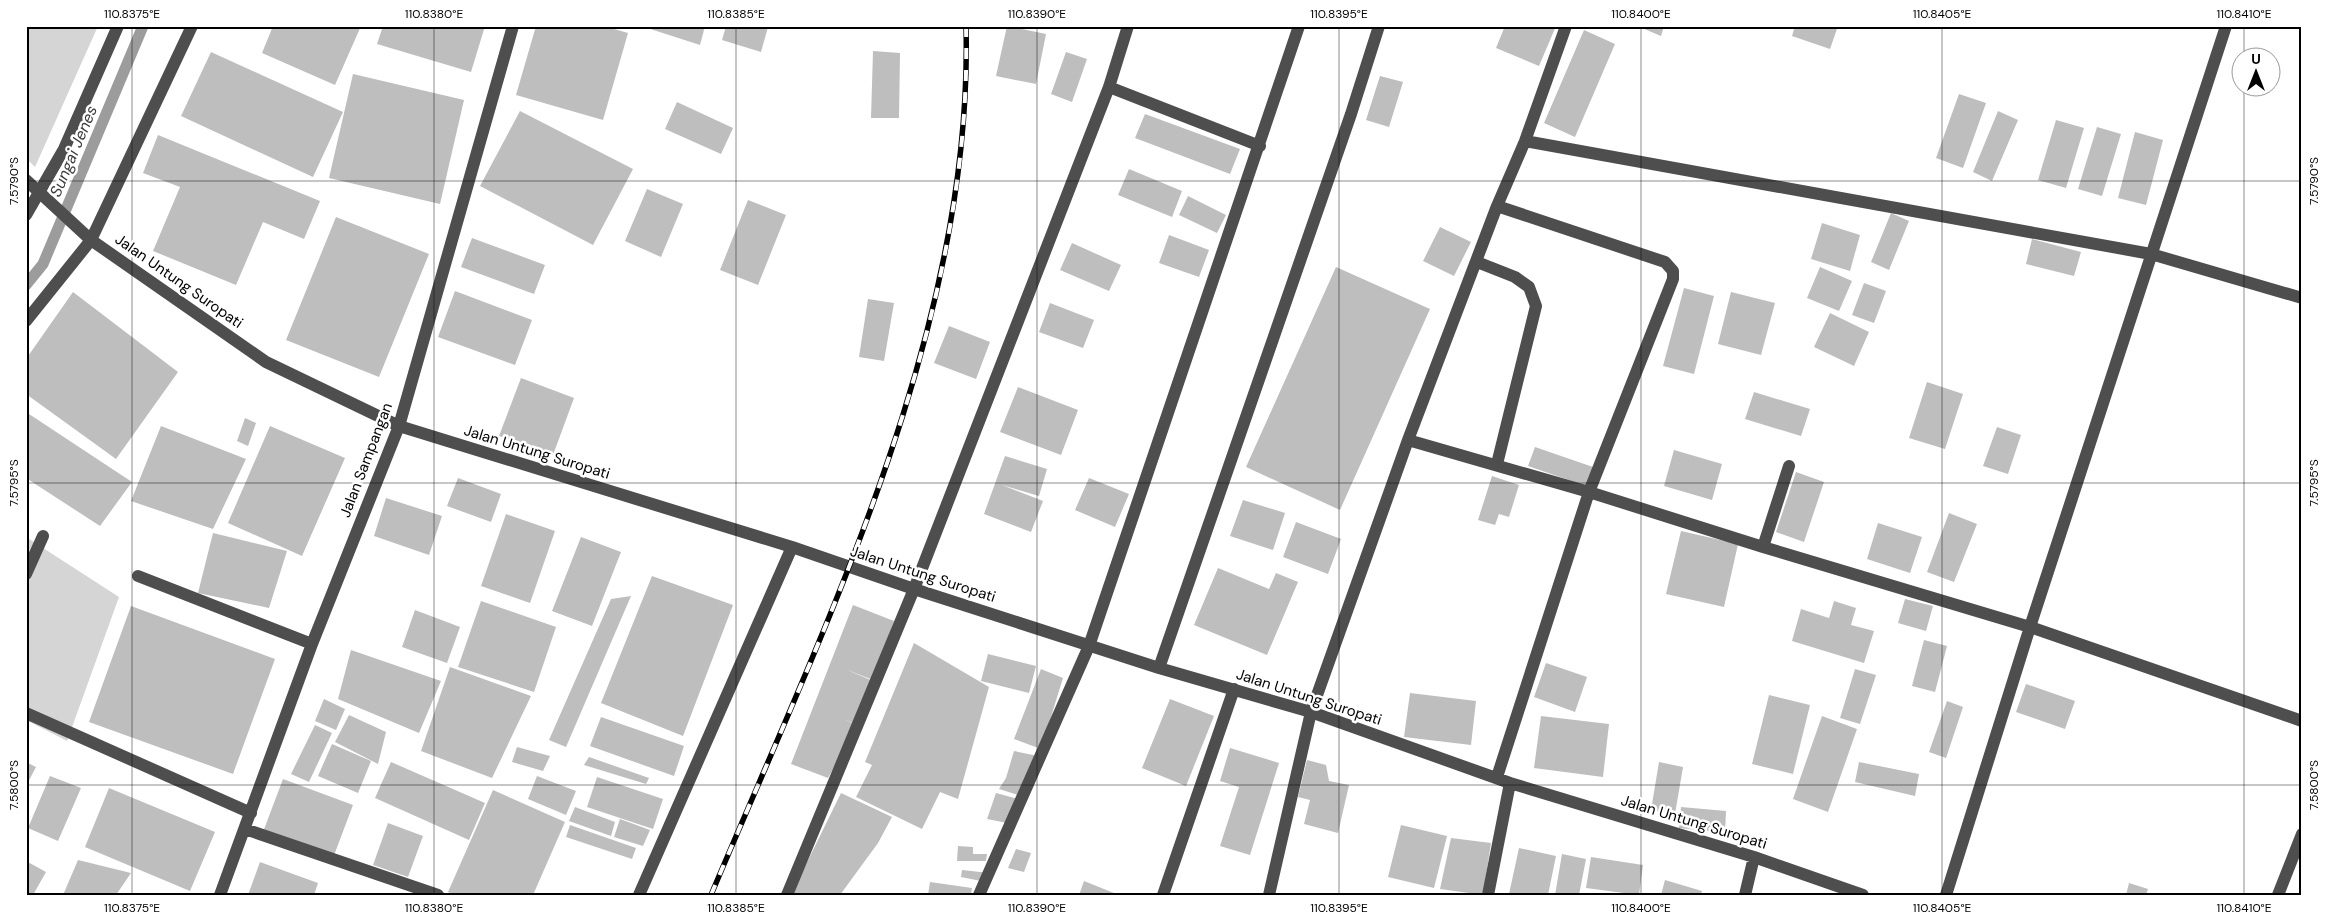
<svg xmlns="http://www.w3.org/2000/svg" width="2328" height="921" font-family="'DM Sans',sans-serif">
	<style>
		.green { fill: #d5d5d5 }
		.lines { fill: none; stroke-linecap: round; stroke-linejoin: round }
		.stream { stroke: #9c9c9c; stroke-width: 11 }
		.building { fill: #bebebe }
		.minor { stroke: #4e4e4e; stroke-width: 12 }
		.rail-casing { stroke: #000; stroke-width: 5.5 }
		.rail { stroke: #fff; stroke-width: 4; stroke-dasharray: 11; stroke-linecap: butt }
		.ticks { fill: none; stroke: #000; stroke-width: 1; stroke-opacity: 0.45 }
		.labels { text-anchor: middle; stroke-width: 5; stroke-linejoin: round; paint-order: stroke }
		.street-label { font-size: 15px; fill: #000; stroke: #fff }
		.water-label { font-size: 16px; font-style: italic; fill: #3d3d3d; stroke: #fff }
		.neatline { fill: none; stroke: #000; stroke-width: 2 }
		.ticks-label { font-size: 12px; text-anchor: middle; fill: #000 }
	</style>
	<rect width="100%" height="100%" fill="#fff"/>
	<path class="green" d="M 26,26 L 98,26 L 35,167 L 26,158 Z
		M 26,537 L 119,597 L 67,741 L 26,720 Z"/>
	<g class="lines">
		<path class="stream" d="M 26,285 L 43,264 L 143,26"/>
	</g>
	<path class="building" d="M 273,26 L 361,26 L 335,85 L 262,53 Z
		M 383,26 L 485,26 L 471,72 L 377,44 Z
		M 536,26 L 604,26 L 628,33 L 603,120 L 516,95 Z
		M 641,26 L 705,26 L 700,45 Z
		M 726,26 L 768,27 L 761,52 L 722,40 Z
		M 1007,26 L 1046,34 L 1036,84 L 996,76 Z
		M 1505,26 L 1556,26 L 1539,66 L 1496,48 Z
		M 1637,26 L 1664,26 L 1661,36 Z
		M 1795,26 L 1838,26 L 1830,49 L 1792,36 Z
		M 1584,30 L 1615,44 L 1575,137 L 1544,123 Z
		M 873,51 L 900,53 L 899,118 L 871,118 Z
		M 211,52 L 343,112 L 313,177 L 181,116 Z
		M 1066,52 L 1087,59 L 1072,102 L 1051,94 Z
		M 353,74 L 464,100 L 440,204 L 329,178 Z
		M 1380,76 L 1403,82 L 1389,127 L 1366,120 Z
		M 1959,94 L 1986,103 L 1963,168 L 1936,158 Z
		M 677,102 L 733,128 L 721,154 L 665,129 Z
		M 520,111 L 633,169 L 593,245 L 480,186 Z
		M 1998,111 L 2018,120 L 1992,181 L 1973,172 Z
		M 1145,114 L 1240,149 L 1230,174 L 1135,138 Z
		M 2056,120 L 2084,128 L 2066,188 L 2038,180 Z
		M 2097,127 L 2121,134 L 2102,196 L 2078,189 Z
		M 2135,132 L 2163,140 L 2146,205 L 2118,198 Z
		M 158,135 L 320,201 L 304,239 L 263,222 L 236,285 L 153,251 L 180,187 L 143,173 Z
		M 1129,169 L 1182,191 L 1172,217 L 1118,195 Z
		M 647,189 L 683,204 L 661,257 L 625,241 Z
		M 1188,196 L 1226,215 L 1217,233 L 1179,215 Z
		M 748,200 L 786,215 L 758,285 L 720,270 Z
		M 1891,213 L 1909,221 L 1889,270 L 1871,262 Z
		M 336,217 L 429,254 L 379,377 L 286,340 Z
		M 1822,223 L 1860,235 L 1850,271 L 1811,259 Z
		M 1440,227 L 1471,242 L 1454,276 L 1423,261 Z
		M 1169,235 L 1209,250 L 1199,277 L 1159,263 Z
		M 472,238 L 545,265 L 534,294 L 461,267 Z
		M 2032,239 L 2081,252 L 2074,276 L 2026,264 Z
		M 1072,243 L 1121,265 L 1109,291 L 1060,270 Z
		M 1336,267 L 1430,309 L 1340,510 L 1246,467 Z
		M 1820,267 L 1852,281 L 1839,311 L 1807,298 Z
		M 1864,283 L 1886,291 L 1874,323 L 1852,315 Z
		M 1684,288 L 1714,296 L 1694,374 L 1663,366 Z
		M 455,291 L 532,320 L 515,365 L 438,337 Z
		M 73,292 L 178,372 L 116,459 L 26,394 L 26,359 Z
		M 1731,292 L 1775,303 L 1761,355 L 1718,344 Z
		M 868,299 L 894,303 L 884,361 L 859,357 Z
		M 1050,303 L 1094,320 L 1083,348 L 1039,332 Z
		M 1830,313 L 1869,332 L 1854,366 L 1814,347 Z
		M 949,326 L 990,342 L 976,379 L 934,363 Z
		M 521,378 L 574,398 L 553,455 L 499,436 Z
		M 1927,382 L 1963,394 L 1945,449 L 1909,438 Z
		M 1018,387 L 1078,410 L 1061,455 L 1000,432 Z
		M 1754,392 L 1810,409 L 1801,436 L 1745,419 Z
		M 26,412 L 132,482 L 100,526 L 26,478 Z
		M 245,418 L 256,423 L 248,446 L 237,441 Z
		M 161,426 L 246,459 L 213,529 L 131,501 Z
		M 270,426 L 345,458 L 302,556 L 228,523 Z
		M 1997,427 L 2021,435 L 2008,474 L 1983,466 Z
		M 1535,447 L 1593,467 L 1586,486 L 1528,466 Z
		M 1674,450 L 1722,464 L 1712,500 L 1664,486 Z
		M 1005,456 L 1047,469 L 1039,496 L 1002,485 L 1043,501 L 1031,532 L 984,514 Z
		M 1796,472 L 1824,482 L 1804,542 L 1776,532 Z
		M 1492,476 L 1519,485 L 1509,517 L 1499,514 L 1495,525 L 1478,520 Z
		M 458,478 L 501,494 L 491,522 L 447,506 Z
		M 1089,478 L 1129,494 L 1115,527 L 1075,510 Z
		M 386,498 L 442,516 L 429,555 L 374,536 Z
		M 1243,500 L 1285,513 L 1273,550 L 1230,536 Z
		M 1949,513 L 1977,524 L 1954,582 L 1927,572 Z
		M 506,514 L 555,531 L 530,603 L 481,586 Z
		M 1296,522 L 1341,539 L 1328,574 L 1283,557 Z
		M 1878,523 L 1922,537 L 1910,573 L 1867,559 Z
		M 1681,531 L 1738,544 L 1724,607 L 1666,594 Z
		M 213,533 L 287,551 L 269,608 L 198,593 Z
		M 581,537 L 621,552 L 592,626 L 552,611 Z
		M 1218,568 L 1269,589 L 1276,573 L 1298,582 L 1267,655 L 1194,625 Z
		M 652,576 L 733,605 L 683,736 L 601,703 Z
		M 631,596 L 566,747 L 549,740 L 611,599 Z
		M 1905,599 L 1933,606 L 1926,631 L 1898,623 Z
		M 481,601 L 556,627 L 534,692 L 458,667 Z
		M 1834,601 L 1856,608 L 1851,625 L 1874,631 L 1864,663 L 1792,641 L 1801,609 L 1829,618 Z
		M 853,605 L 894,621 L 873,680 L 845,669 L 873,681 L 855,724 L 844,719 L 856,725 L 828,778 L 791,764 Z
		M 131,606 L 275,659 L 233,774 L 89,722 Z
		M 415,610 L 460,627 L 447,663 L 402,647 Z
		M 1924,640 L 1947,646 L 1935,692 L 1912,686 Z
		M 914,643 L 989,687 L 958,799 L 940,792 L 922,829 L 856,797 L 872,765 L 865,762 Z
		M 351,650 L 441,681 L 419,733 L 338,699 Z
		M 988,654 L 1036,666 L 1029,693 L 981,681 Z
		M 1546,663 L 1587,677 L 1575,712 L 1534,697 Z
		M 450,667 L 531,696 L 492,778 L 421,751 Z
		M 1041,669 L 1063,678 L 1041,749 L 1014,739 Z
		M 1855,669 L 1876,675 L 1860,724 L 1840,718 Z
		M 2026,684 L 2075,701 L 2065,729 L 2016,712 Z
		M 1410,693 L 1476,701 L 1471,745 L 1404,737 Z
		M 1769,695 L 1810,705 L 1793,774 L 1752,764 Z
		M 324,699 L 345,709 L 336,730 L 315,721 Z
		M 1170,699 L 1214,716 L 1186,786 L 1142,768 Z
		M 1947,701 L 1963,707 L 1946,758 L 1929,752 Z
		M 349,715 L 386,732 L 378,764 L 335,742 Z
		M 1541,716 L 1609,724 L 1603,777 L 1534,768 Z
		M 1822,716 L 1857,729 L 1828,812 L 1793,799 Z
		M 601,717 L 684,746 L 674,776 L 590,746 Z
		M 315,725 L 332,733 L 309,782 L 291,774 Z
		M 332,744 L 371,761 L 358,793 L 318,776 Z
		M 517,747 L 550,756 L 543,771 L 512,762 Z
		M 1230,748 L 1279,763 L 1250,855 L 1220,846 L 1239,787 L 1220,781 Z
		M 1014,751 L 1038,756 L 1021,796 L 999,789 L 1006,778 Z
		M 589,757 L 649,778 L 646,784 L 584,765 Z
		M 1307,760 L 1326,765 L 1329,781 L 1349,785 L 1338,833 L 1304,824 L 1310,800 L 1298,797 Z
		M 26,762 L 36,767 L 26,786 Z
		M 391,762 L 485,803 L 469,840 L 375,798 Z
		M 1659,762 L 1683,767 L 1675,814 L 1651,810 Z
		M 1859,762 L 1919,774 L 1915,796 L 1855,782 Z
		M 50,776 L 81,788 L 58,841 L 28,828 Z
		M 537,776 L 576,791 L 566,815 L 528,799 Z
		M 597,777 L 663,799 L 653,829 L 587,807 Z
		M 283,779 L 353,805 L 333,858 L 263,832 Z
		M 109,788 L 215,832 L 190,891 L 85,847 Z
		M 493,790 L 565,822 L 533,895 L 454,895 L 448,892 Z
		M 841,793 L 892,817 L 878,843 L 840,895 L 791,895 Z
		M 996,793 L 1018,799 L 1007,823 L 987,819 Z
		M 575,807 L 615,822 L 611,836 L 569,821 Z
		M 1681,807 L 1726,811 L 1725,833 L 1679,828 Z
		M 620,819 L 650,830 L 643,846 L 614,837 Z
		M 388,823 L 423,836 L 408,877 L 373,865 Z
		M 570,825 L 636,848 L 632,859 L 566,837 Z
		M 1401,825 L 1447,836 L 1434,888 L 1388,877 Z
		M 1451,838 L 1491,843 L 1483,895 L 1440,889 Z
		M 958,846 L 973,847 L 973,854 L 987,854 L 986,861 L 957,861 Z
		M 1519,848 L 1556,856 L 1548,895 L 1509,894 Z
		M 1016,849 L 1031,853 L 1024,872 L 1008,868 Z
		M 1562,854 L 1586,859 L 1579,895 L 1555,895 Z
		M 1591,857 L 1643,865 L 1639,895 L 1586,888 Z
		M 78,860 L 131,873 L 116,895 L 63,895 Z
		M 26,861 L 46,872 L 33,895 L 26,895 Z
		M 260,862 L 318,883 L 314,895 L 248,895 Z
		M 962,870 L 980,872 L 986,872 L 981,881 L 961,877 Z
		M 1665,880 L 1702,891 L 1701,895 L 1661,895 Z
		M 1084,881 L 1119,895 L 1079,895 Z
		M 930,882 L 972,888 L 971,895 L 928,895 Z
		M 2129,883 L 2148,889 L 2146,895 L 2126,895 Z"/>
	<g class="lines">
		<path class="minor" d="M 1109,87 L 1260,146
			M 1525,141 L 2151,254 L 2302,298
			M 26,180 L 91,240 L 266,362 L 399,426 L 792,547 L 914,589 L 1159,668 L 1311,712 L 1510,783 L 1754,857 L 1863,895
			M 1497,206 L 1665,262 L 1673,271 L 1673,279 L 1589,492 L 1497,777
			M 26,215 L 64,149 L 118,26
			M 1477,262 L 1515,277 L 1529,287 L 1536,306 L 1497,464
			M 26,321 L 91,240 L 192,26
			M 1408,440 L 1589,492 L 1763,547 L 2030,627 L 2302,721
			M 1763,547 L 1789,466
			M 26,574 L 43,536
			M 138,576 L 312,644
			M 1159,668 L 1351,114 L 1379,26
			M 26,713 L 251,813
			M 245,829 L 438,895
			M 220,895 L 312,644 L 399,426 L 513,26
			M 639,895 L 792,547
			M 787,895 L 914,589 L 1109,87 L 1128,26
			M 979,895 L 1089,646 L 1299,26
			M 1163,895 L 1234,689
			M 1269,895 L 1311,712 L 1408,440 L 1497,206 L 1525,141 L 1566,26
			M 1488,895 L 1510,783
			M 1745,895 L 1754,857
			M 1946,895 L 2030,627 L 2226,26
			M 2278,895 L 2302,834"/>
		<g class="rail-casing">
			<path id="rail" d="M 711,895 C 825,624 974,326 966,26"/>
		</g>
		<use href="#rail" class="rail"/>
	</g>
	<path class="ticks" d="M 132,26 L 132,895M 434,26 L 434,895M 736,26 L 736,895M 1037,26 L 1037,895M 1339,26 L 1339,895M 1641,26 L 1641,895M 1942,26 L 1942,895M 2244,26 L 2244,58M 2244,88 L 2244,895M 26,181 L 2302,181M 26,483 L 2302,483M 26,785 L 2302,785"/>
	<g class="labels">
		<g class="street-label">
			<text transform="translate(179 281) rotate(35)" y="5">Jalan Untung Suropati</text>
			<text transform="translate(537 452) rotate(17)" y="5">Jalan Untung Suropati</text>
			<text transform="translate(366 460) rotate(-69)" y="5">Jalan Sampangan</text>
			<text transform="translate(923 574) rotate(18)" y="5">Jalan Untung Suropati</text>
			<text transform="translate(1309 697) rotate(18)" y="5">Jalan Untung Suropati</text>
			<text transform="translate(1694 822) rotate(17)" y="5">Jalan Untung Suropati</text>
		</g>
		<g class="water-label">
			<text transform="translate(73 151) rotate(-67)" y="6">Sungai Jenes</text>
		</g>
	</g>
	<rect width="2328" height="921" fill="none" stroke="#ffffff" stroke-width="55"/>
	<g transform="translate(2256 72)"><circle r="24" fill="#ffffff" stroke="#999999"/>
	<path d="M0-4L9 19L0 12L-9 19Z" fill="#000000"/>
	<text y="-8" font-size="14" font-weight="bold" text-anchor="middle" fill="#000000">U</text>
	</g>
	<rect x="28" y="28" width="2272" height="866" class="neatline"/>
	<g class="ticks-label">
		<text x="132" y="18">110.8375°E</text>
		<text x="434" y="18">110.8380°E</text>
		<text x="736" y="18">110.8385°E</text>
		<text x="1037" y="18">110.8390°E</text>
		<text x="1339" y="18">110.8395°E</text>
		<text x="1641" y="18">110.8400°E</text>
		<text x="1942" y="18">110.8405°E</text>
		<text x="2244" y="18">110.8410°E</text>
		<text transform="translate(14 181) rotate(-90)" y="4">7.5790°S</text>
		<text transform="translate(2314 181) rotate(-90)" y="4">7.5790°S</text>
		<text transform="translate(14 483) rotate(-90)" y="4">7.5795°S</text>
		<text transform="translate(2314 483) rotate(-90)" y="4">7.5795°S</text>
		<text transform="translate(14 785) rotate(-90)" y="4">7.5800°S</text>
		<text transform="translate(2314 785) rotate(-90)" y="4">7.5800°S</text>
		<text x="132" y="912">110.8375°E</text>
		<text x="434" y="912">110.8380°E</text>
		<text x="736" y="912">110.8385°E</text>
		<text x="1037" y="912">110.8390°E</text>
		<text x="1339" y="912">110.8395°E</text>
		<text x="1641" y="912">110.8400°E</text>
		<text x="1942" y="912">110.8405°E</text>
		<text x="2244" y="912">110.8410°E</text>
	</g>
</svg>
